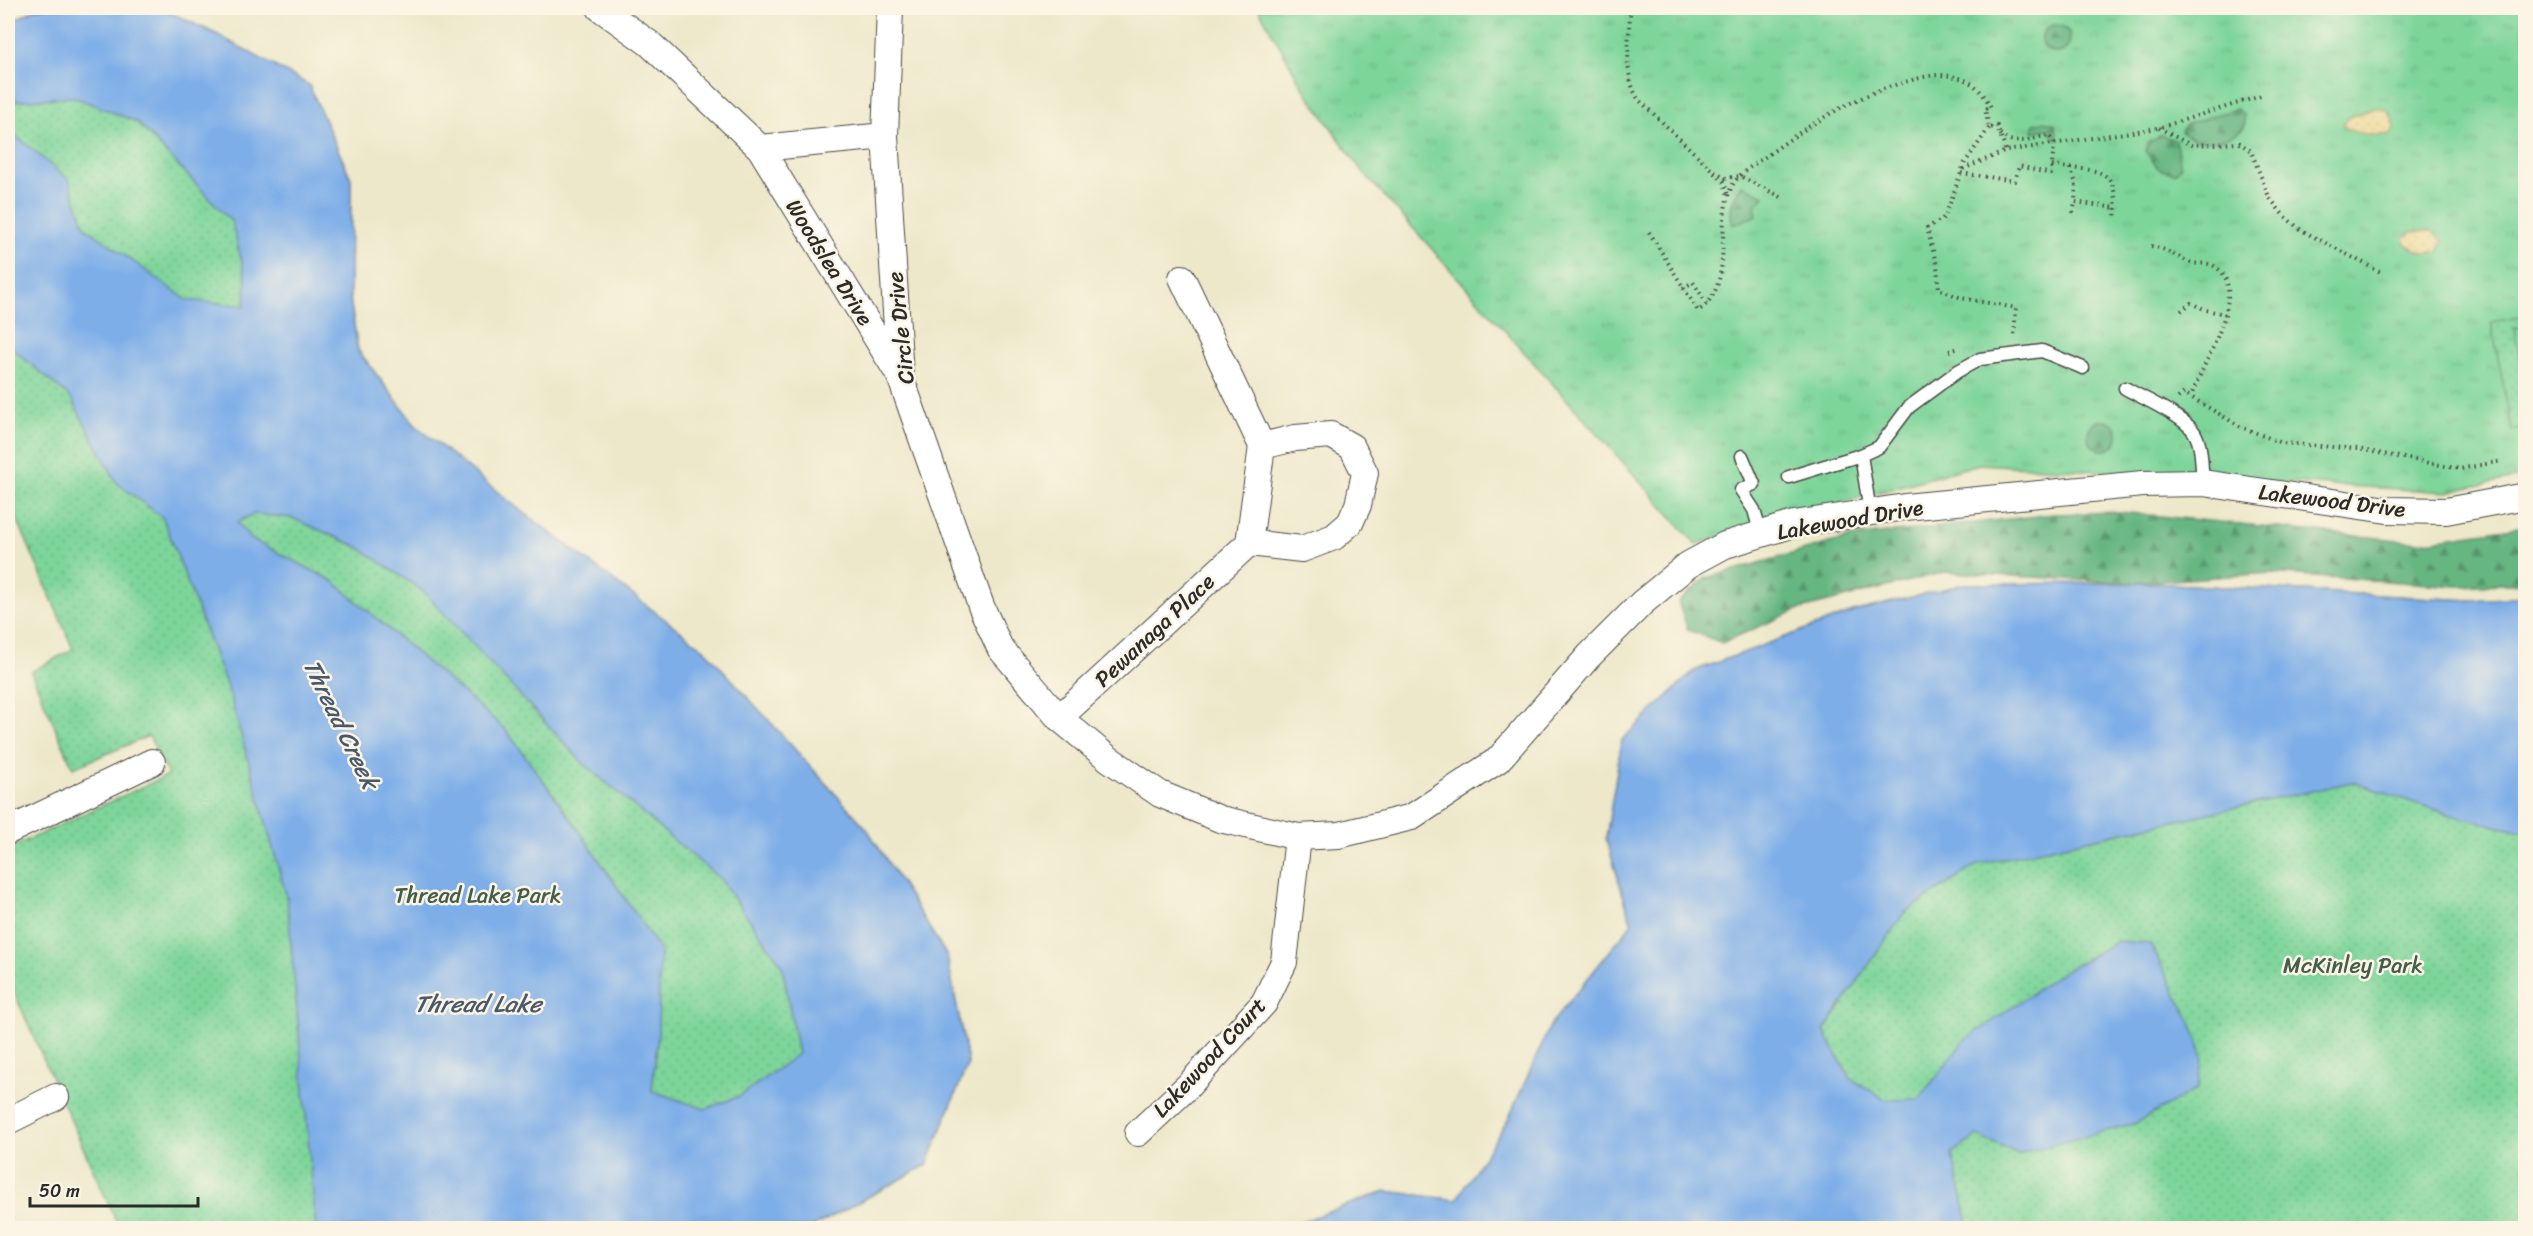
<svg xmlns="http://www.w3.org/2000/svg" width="2533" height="1236" font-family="Sriracha,sans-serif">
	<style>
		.grass { fill: url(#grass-tufts); stroke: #548062; stroke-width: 1.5 }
		.forest { fill: url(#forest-firs); stroke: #487056; stroke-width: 1.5 }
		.sand { fill: url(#sand-dots); stroke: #8c8264; stroke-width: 1.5 }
		.park { fill: url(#park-dots); stroke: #548062; stroke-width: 1.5 }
		.pitch { fill: #7dd59a; stroke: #548062; stroke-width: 1.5 }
		.water { fill: #7eaee8; stroke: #546c8a; stroke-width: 1.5; fill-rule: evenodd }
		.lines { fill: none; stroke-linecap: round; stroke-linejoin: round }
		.lane-casing { stroke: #484743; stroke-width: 15 }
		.street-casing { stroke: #484743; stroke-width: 28 }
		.path { stroke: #484743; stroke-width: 4; stroke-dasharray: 1.5 4.5; stroke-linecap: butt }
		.lane { stroke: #fff; stroke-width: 12 }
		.street { stroke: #fff; stroke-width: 26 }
		.labels { text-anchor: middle; stroke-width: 5; stroke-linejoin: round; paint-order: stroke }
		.street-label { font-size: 22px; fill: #2b2b2b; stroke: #fcf5e5 }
		.park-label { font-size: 22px; fill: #445e4c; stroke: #fcf5e5 }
		.water-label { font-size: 24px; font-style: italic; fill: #48596d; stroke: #fcf5e5 }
	</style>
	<defs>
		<pattern id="grass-tufts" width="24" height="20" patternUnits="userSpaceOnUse" patternTransform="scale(1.5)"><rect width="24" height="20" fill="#7dd59a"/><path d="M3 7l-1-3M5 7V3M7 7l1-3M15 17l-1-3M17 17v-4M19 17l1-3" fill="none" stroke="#6cb785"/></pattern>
		<pattern id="forest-firs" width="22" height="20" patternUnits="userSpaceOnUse" patternTransform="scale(1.5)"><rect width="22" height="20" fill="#66b682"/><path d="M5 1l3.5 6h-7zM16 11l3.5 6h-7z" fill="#54946b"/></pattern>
		<pattern id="sand-dots" width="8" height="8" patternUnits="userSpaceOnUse" patternTransform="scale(1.5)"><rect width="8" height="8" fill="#eeda9e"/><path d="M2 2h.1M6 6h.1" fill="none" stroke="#cb8" stroke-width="1.8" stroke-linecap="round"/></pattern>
		<pattern id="park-dots" width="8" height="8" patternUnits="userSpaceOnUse" patternTransform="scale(1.5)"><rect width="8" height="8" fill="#7dd59a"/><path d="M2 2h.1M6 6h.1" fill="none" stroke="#6cb785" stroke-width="1.8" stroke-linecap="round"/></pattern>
	</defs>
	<rect width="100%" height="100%" fill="#fcf5e5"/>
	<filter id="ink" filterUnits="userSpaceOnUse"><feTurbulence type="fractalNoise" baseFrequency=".0167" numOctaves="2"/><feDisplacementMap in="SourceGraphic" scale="12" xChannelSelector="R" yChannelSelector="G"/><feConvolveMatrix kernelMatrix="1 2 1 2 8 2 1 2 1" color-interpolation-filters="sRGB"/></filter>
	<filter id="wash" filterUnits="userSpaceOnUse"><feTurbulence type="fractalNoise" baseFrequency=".008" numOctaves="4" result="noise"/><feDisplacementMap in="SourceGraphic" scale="24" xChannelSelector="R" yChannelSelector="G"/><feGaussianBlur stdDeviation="1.35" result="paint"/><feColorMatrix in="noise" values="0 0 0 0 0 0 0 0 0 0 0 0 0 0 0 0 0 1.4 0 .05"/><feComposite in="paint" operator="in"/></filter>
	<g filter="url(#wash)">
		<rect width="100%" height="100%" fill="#eee8cb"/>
		<path class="grass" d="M 1258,8 L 2525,8 L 2525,476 L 2447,492 L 1979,464 L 1696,544 L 1361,170 L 1304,89 Z"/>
		<path class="forest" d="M2042 39a14 14 0 1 1 28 0a14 14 0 1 1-28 0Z
			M 2237,109 L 2244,115 L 2245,125 C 2234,142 2193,147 2181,131 L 2186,124 Z
			M 2045,121 L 2055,124 L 2058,139 L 2054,138 L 2047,129 L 2033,132 L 2034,124 Z
			M 2161,135 L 2175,140 L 2181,167 L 2175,173 L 2159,169 L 2146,152 L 2148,143 Z
			M 1742,185 L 1764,196 L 1755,206 L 1757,215 L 1733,225 C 1727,210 1733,197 1742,185 Z
			M2088 435a15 15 0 1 1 30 0a15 15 0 1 1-30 0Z
			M 2119,512 L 2419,542 L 2525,526 L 2525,583 L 2457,586 L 2271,573 L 2132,583 L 1945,572 L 1797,610 L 1722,643 L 1688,630 L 1678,602 L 1706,578 L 1851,537 L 2054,514 Z"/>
		<path class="sand" d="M 2379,107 L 2388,111 L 2395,125 L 2392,133 C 2382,138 2353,134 2345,127 L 2344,122 L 2352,116 Z
			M 2432,231 L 2443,241 L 2439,252 L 2423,253 L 2405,244 L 2404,237 L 2411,232 Z"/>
		<path class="park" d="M 37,8 L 160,8 L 216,34 L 309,85 L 351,179 L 350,299 L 358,350 L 415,425 L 511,503 L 704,649 L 867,829 L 947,956 L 968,1063 L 927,1165 L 811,1228 L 119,1228 L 12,988 L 8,990 L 8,849 L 168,775 L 149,736 L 73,768 L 31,672 L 73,649 L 8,498 L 8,24 Z
			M 2525,316 L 2525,428 L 2512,431 L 2491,322 Z
			M 2151,583 L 2470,600 L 2525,597 L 2525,1228 L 1292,1228 L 1301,1222 L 1386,1191 L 1456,1200 L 1508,1120 L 1551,1024 L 1632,924 L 1606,838 L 1622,740 L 1694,671 L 1853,612 L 1964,584 Z"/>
		<path class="pitch" d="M 2525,326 L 2525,363 L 2521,364 L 2514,328 Z"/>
		<path class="water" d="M 37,8 L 160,8 L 216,34 L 309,85 L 351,179 L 350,299 L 358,351 L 415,425 L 511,503 L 704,649 L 867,829 L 947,956 L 968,1063 L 927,1165 L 811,1228 L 316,1228 L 287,898 L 229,692 L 163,518 L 117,483 L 71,398 L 8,345 L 8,129 L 69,180 L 85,227 L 187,300 L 245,306 L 246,279 L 232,222 L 137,122 L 74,97 L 14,101 L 8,108 L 8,24 ZM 254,514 L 292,518 L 358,547 L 424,592 L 583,763 L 721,880 L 782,965 L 798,1054 L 740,1096 L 705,1109 L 652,1091 L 658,1034 L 660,950 L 574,823 L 506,730 L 333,581 L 251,539 L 237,522 Z
			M 2151,583 L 2470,600 L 2525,597 L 2525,833 L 2451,815 L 2352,782 L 1978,864 L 1904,913 L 1824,1031 L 1850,1078 L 1886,1100 L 1919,1099 L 1964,1041 L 2061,973 L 2118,941 L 2150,944 L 2191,1022 L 2203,1058 L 2197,1089 L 2136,1123 L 2018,1154 L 1978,1136 L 1952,1153 L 1969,1228 L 1292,1228 L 1301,1222 L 1386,1191 L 1456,1200 L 1508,1120 L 1551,1024 L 1632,924 L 1606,838 L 1622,740 L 1694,671 L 1853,612 L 1964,584 Z"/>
	</g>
	<g filter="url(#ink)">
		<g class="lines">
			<g class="lane-casing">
				<path id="lane" d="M 2125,388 C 2144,399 2182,415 2194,432 C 2203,446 2201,467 2203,483
					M 1742,456 L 1754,484 L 1741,490 L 1754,510 L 1761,535
					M 1789,477 L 1861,455
					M 1870,512 L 1861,455 L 1879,447 L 1909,407 L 1958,371 L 1980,359 L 2042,351 L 2083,368"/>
			</g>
			<g class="street-casing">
				<path id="street" d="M 600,8 L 650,44 L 760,148 L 898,373
					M 890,8 L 885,136 L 900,376 L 981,606 L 1000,648 L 1059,718 L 1109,759 L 1160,794 L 1220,819 L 1298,837 L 1339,835 L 1412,817 L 1498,760 L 1589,656 L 1643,602 L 1688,565 L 1725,545 L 1794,524 L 1905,507 L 2143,484 L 2203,483 L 2387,510 L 2446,511 L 2526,496
					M 760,148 L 885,136
					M 1182,278 L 1262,446 L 1249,543
					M 1059,718 L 1249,543 L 1302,549 L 1334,537 L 1350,523 L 1358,505 L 1365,473 L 1352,447 L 1331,435 L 1295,438 L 1262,446
					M 8,831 L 152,762
					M 8,1121 L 56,1097
					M 1138,1133 L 1188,1086 L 1264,1003 L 1284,962 L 1298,837"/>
			</g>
			<path class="path" d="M 1630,8 C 1630,34 1622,77 1639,100 L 1710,168 L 1726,178 L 1740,176 L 1785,199
				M 1989,128 L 1964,164 L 1945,217 L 1927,228 L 1937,266 L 1939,289 L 1961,298 L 2016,308 L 2014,337
				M 2159,128 L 2191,145 L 2240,143 L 2251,151 L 2269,197 L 2284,216 L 2301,230 L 2382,273
				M 2000,134 C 2015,148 2031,138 2049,135 L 2055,144
				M 2052,166 C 2095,172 2120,162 2115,219
				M 2070,168 L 2076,183 L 2075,202
				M 1963,169 L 2006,151 L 2158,128 L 2264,95
				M 1714,173 L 1724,182 L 1728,196
				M 1961,173 L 2015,181 L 2019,166 L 2051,174 L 2054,146
				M 2073,213 L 2075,202 L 2116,208
				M 1649,232 L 1698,311 C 1736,286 1714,226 1731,188 C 1738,173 1755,164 1768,155 C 1810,124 1854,96 1905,82 C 1916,79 1928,75 1940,75 C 1966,76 1979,85 1991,107 L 1985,109 L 1989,128 L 1997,126 L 2006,151
				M 2151,246 C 2166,248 2176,257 2189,262 C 2196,265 2205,262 2212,265 C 2255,285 2200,367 2191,397
				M 1683,288 L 1693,282 L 1708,305
				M 2181,311 L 2191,303 L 2206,310 L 2225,314
				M 1949,351 L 1960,348
				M 2178,398 L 2184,393 L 2241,427 L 2282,443 L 2358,449 L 2460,469 L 2502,461"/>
			<use href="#lane" class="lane"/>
			<use href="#street" class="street"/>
		</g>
	</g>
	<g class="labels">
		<g class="street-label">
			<text transform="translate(830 262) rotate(58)" y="8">Woodslea Drive</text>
			<text transform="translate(900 328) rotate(-96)" y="8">Circle Drive</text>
			<text transform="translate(2332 500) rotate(7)" y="8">Lakewood Drive</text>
			<text transform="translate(1850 519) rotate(-10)" y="8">Lakewood Drive</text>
			<text transform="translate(1154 630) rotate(-43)" y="8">Pewanaga Place</text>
			<text transform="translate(1209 1057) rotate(-47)" y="8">Lakewood Court</text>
		</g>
		<g class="park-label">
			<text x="478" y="903">Thread Lake Park</text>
			<text x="2353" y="973">McKinley Park</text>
		</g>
		<g class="water-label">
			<text transform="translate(341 724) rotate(64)" y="8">Thread Creek</text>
			<text x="478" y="1012">Thread Lake</text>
		</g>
	</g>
	<rect width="2533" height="1236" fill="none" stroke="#fcf5e5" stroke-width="30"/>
	<path d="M30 1197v9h168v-9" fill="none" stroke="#2b2b2b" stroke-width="3"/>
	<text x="39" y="1197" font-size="18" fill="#2b2b2b" stroke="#fcf5e5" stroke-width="4.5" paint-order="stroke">50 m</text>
</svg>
